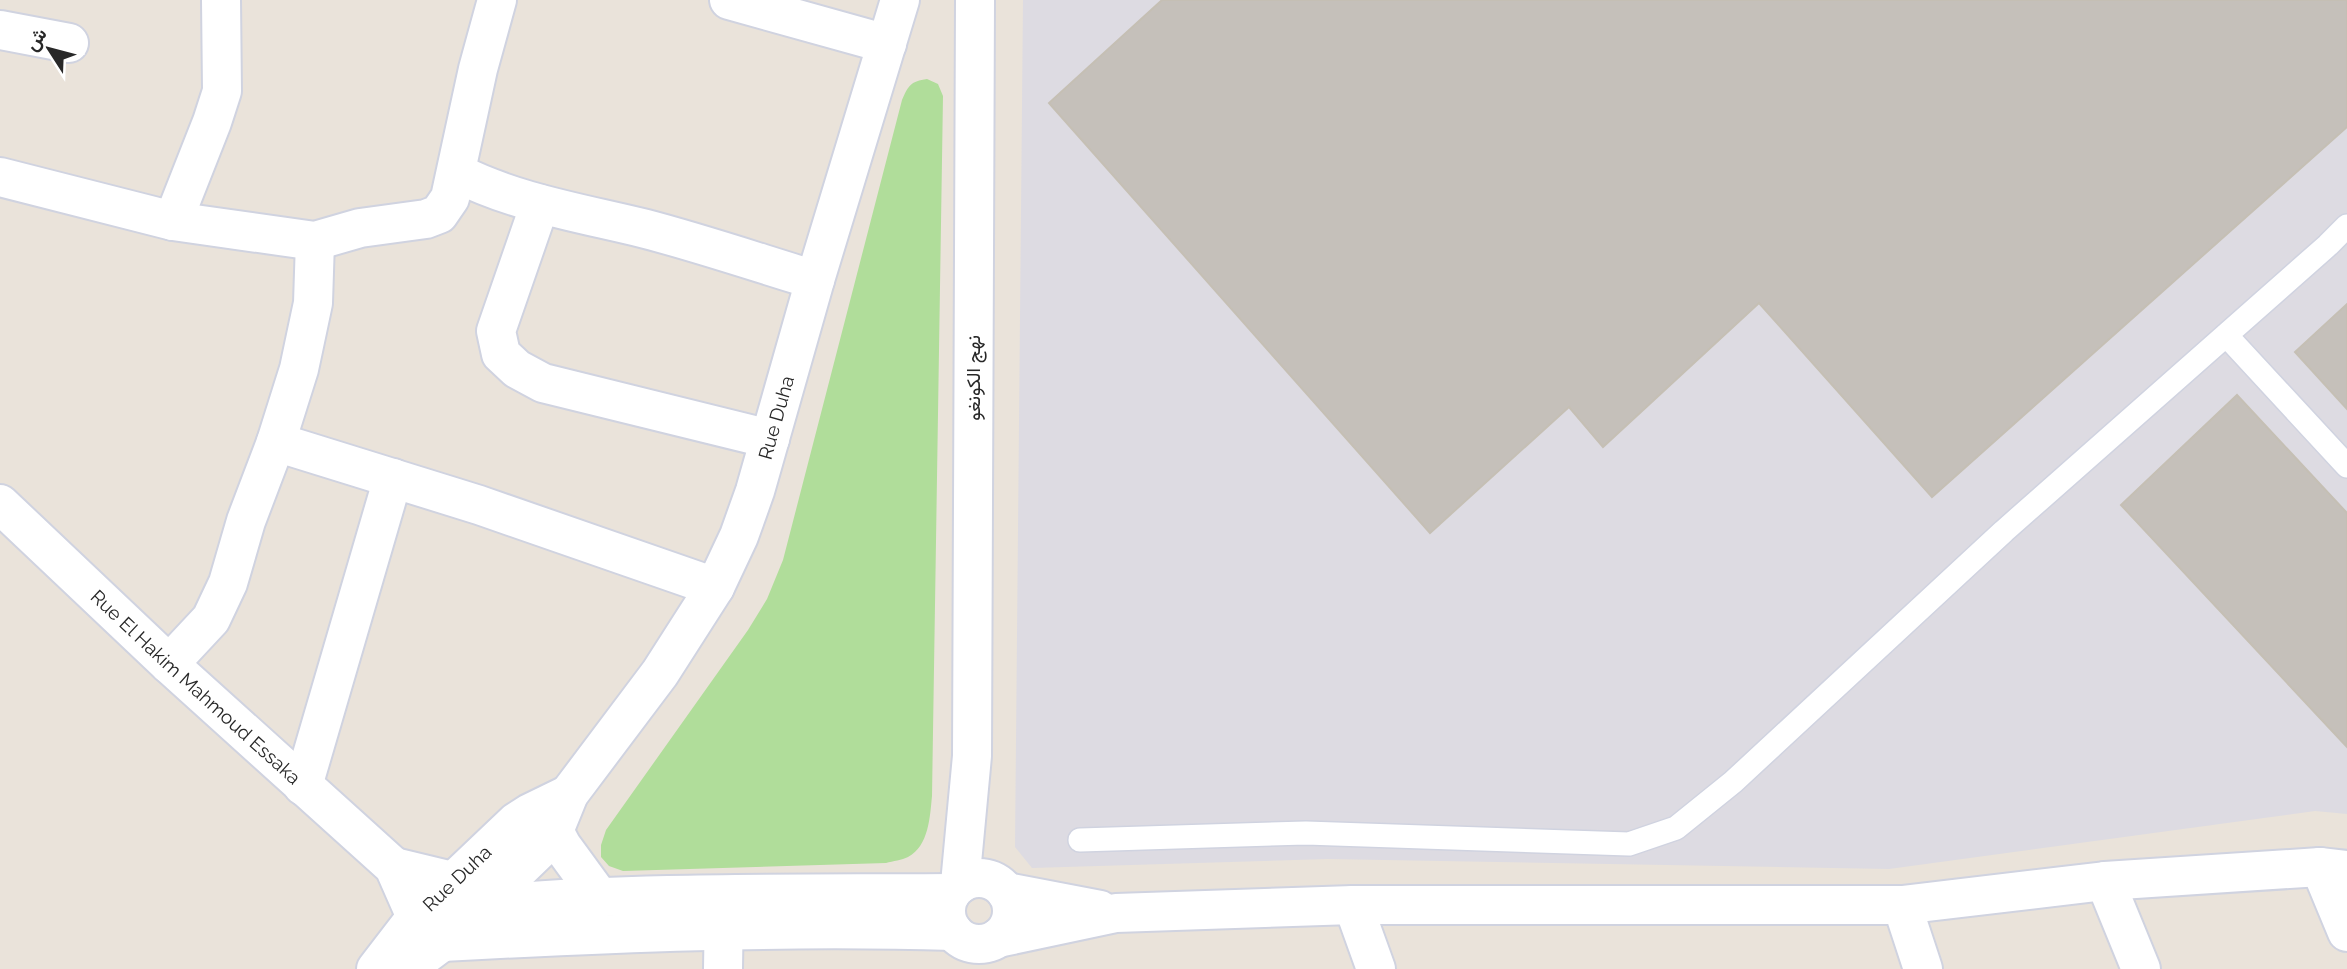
<svg xmlns="http://www.w3.org/2000/svg" width="2347" height="969" font-family="Raleway,Vazirmatn,sans-serif">
	<style>
		.industrial { fill: #dddbe2 }
		.green { fill: #b0dd9a }
		.building { fill: #c5c0ba; stroke: #c5bfb4; stroke-width: 2 }
		.lines { fill: none; stroke-linecap: round; stroke-linejoin: round }
		.service-casing { stroke: #d0d3e0; stroke-width: 26 }
		.minor-casing { stroke: #d0d3e0; stroke-width: 42 }
		.tertiary-casing { stroke: #d0d3e0; stroke-width: 42 }
		.service { stroke: #fff; stroke-width: 23 }
		.minor { stroke: #fff; stroke-width: 38 }
		.tertiary { stroke: #fff; stroke-width: 38 }
		.labels { text-anchor: middle; stroke-width: 5; stroke-linejoin: round; paint-order: stroke }
		.street-label { font-size: 19px; fill: #282828; stroke: #fff }
	</style>
	<rect width="100%" height="100%" fill="#eae3da"/>
	<path class="industrial" d="M 1023,0 L 2347,0 L 2347,814 L 2315,811 L 1889,869 L 1328,859 L 1032,868 L 1015,847 Z"/>
	<path class="green" d="M 927,79 L 938,84 L 943,96 L 932,796 C 930,816 929,846 908,857 C 902,860 893,861 886,863 L 623,871 L 609,866 L 601,857 L 601,845 L 606,830 L 748,630 L 767,599 L 783,560 L 902,100 C 908,86 911,81 927,79 Z"/>
	<path class="building" d="M 1162,0 L 2347,0 L 2347,127 L 1932,497 L 1759,303 L 1603,447 L 1569,407 L 1430,533 L 1049,103 Z
		M 2347,304 L 2347,409 L 2295,352 Z
		M 2237,395 L 2347,513 L 2347,747 L 2121,505 Z"/>
	<g class="lines">
		<g class="service-casing">
			<path id="service" d="M 2226,335 L 2347,466
				M 1080,840 L 1306,833 L 1629,844 L 1676,828 L 1733,782 L 2004,531 L 2328,245 L 2347,226"/>
		</g>
		<g class="minor-casing">
			<g id="minor">
				<path d="M 729,0 L 887,44"/>
				<path d="M 0,30 L 69,43"/>
				<path d="M 457,173 C 516,203 581,213 646,229 C 703,244 759,263 815,280"/>
				<path d="M 0,177 L 173,221 L 315,241 L 360,228 L 426,219 L 439,214 L 450,198 L 478,69 L 497,0"/>
				<path d="M 540,204 L 496,331 L 501,354 L 517,369 L 543,383 L 770,439"/>
				<path d="M 173,221 L 212,122 L 222,91 L 221,0"/>
				<path d="M 276,442 L 479,505 L 715,587"/>
				<path id="s1" d="M 0,504 L 169,664 L 394,867 L 416,917 L 442,942 C 612,933 782,926 953,931"/>
				<path d="M 169,664 L 211,619 L 228,583 L 246,521 L 276,442 L 299,369 L 313,303 L 315,241"/>
				<path d="M 303,786 L 393,478"/>
				<path d="M 394,867 L 452,881 L 477,905 C 634,891 793,894 951,893"/>
				<path d="M 2320,867 L 2347,932"/>
				<circle cx="979" cy="911" r="33"/>
				<path d="M 2105,881 L 2141,969"/>
				<path d="M 960,884 L 972,756 L 975,0"/>
				<path d="M 1006,892 L 1100,910"/>
				<path d="M 1353,905 L 1376,969"/>
				<path d="M 1902,905 L 1923,969"/>
				<path d="M 998,938 L 1116,913 L 1353,905 L 1902,905 L 2105,881 L 2320,867 L 2347,870"/>
				<path d="M 723,969 L 724,904"/>
			</g>
		</g>
		<g class="tertiary-casing">
			<g id="tertiary">
				<path d="M 554,831 L 562,846 L 600,898"/>
				<path id="s2" d="M 376,969 L 416,917 L 516,822 L 530,813 L 569,794"/>
				<path id="s3" d="M 406,969 L 442,942 L 477,905 L 512,876 L 539,850 L 554,831 L 569,794 L 660,673 L 715,587 L 739,536 L 755,491 L 815,280 L 900,0"/>
			</g>
		</g>
		<use href="#service" class="service"/>
		<use href="#minor" class="minor"/>
		<use href="#tertiary" class="tertiary"/>
	</g>
	<g class="labels">
		<g class="street-label">
			<text transform="translate(973 378) rotate(-90)" y="7">نهج الكونغو</text>
			<text dy="7" stroke="none"><textPath href="#s3" startOffset="677">Rue Duha</textPath></text>
			<text dy="7" stroke="none"><textPath href="#s1" startOffset="268">Rue El Hakim Mahmoud Essaka</textPath></text>
			<text dy="7" stroke="none"><textPath href="#s2" startOffset="122">Rue Duha</textPath></text>
		</g>
	</g>
	<g transform="translate(49 49) rotate(306)" stroke="#ffffff" stroke-width="5" paint-order="stroke">
	<path d="M0-5L12 26L0 18L-12 26Z" fill="#282828"/>
	<text y="-10" font-size="19" font-weight="bold" text-anchor="middle" fill="#282828">ش</text>
	</g>
</svg>
